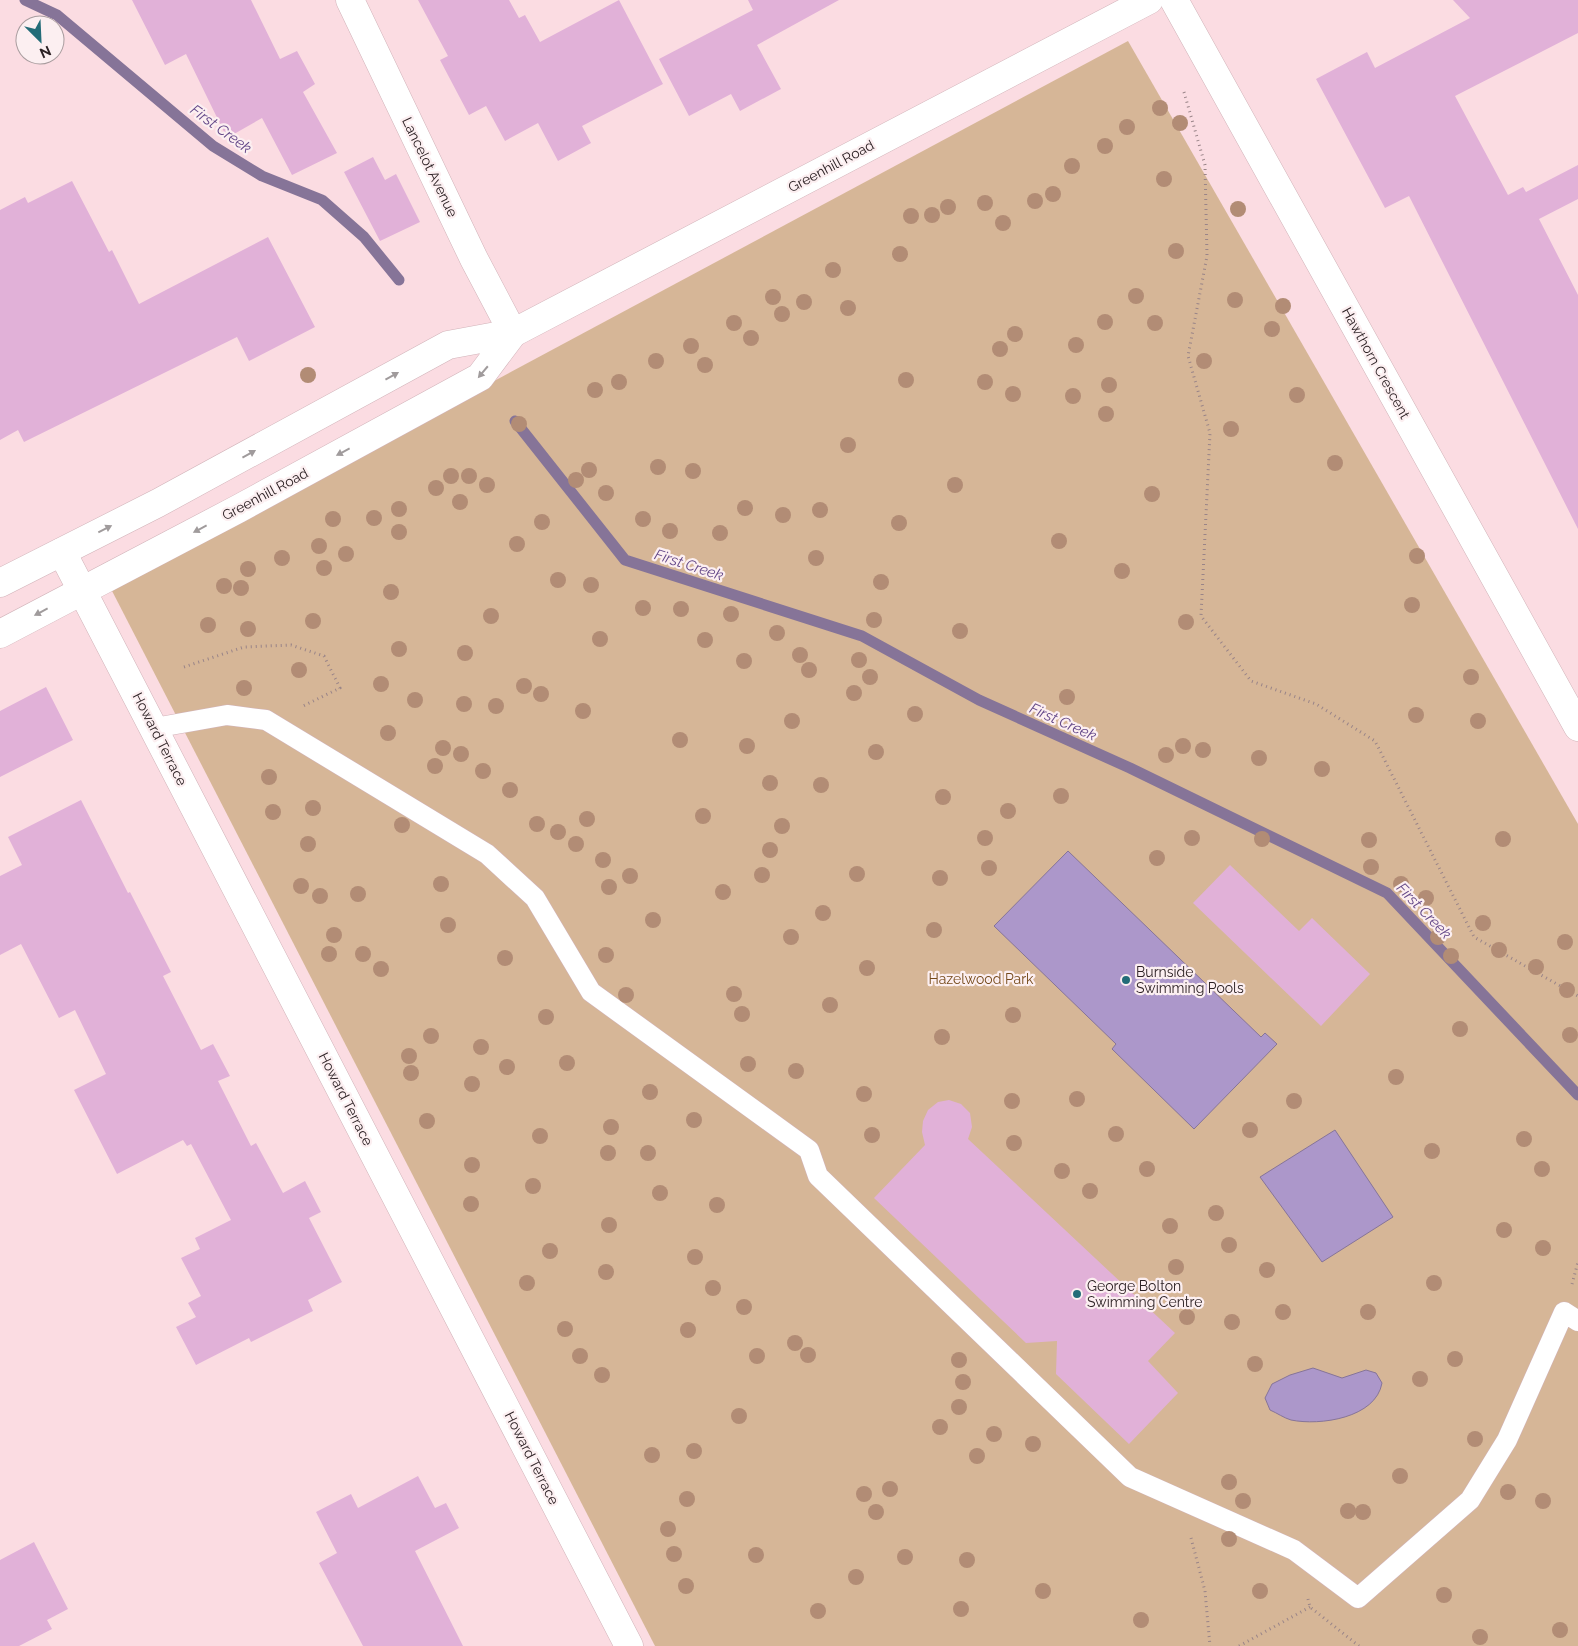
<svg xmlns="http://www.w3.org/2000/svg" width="1578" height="1646" font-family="Raleway,sans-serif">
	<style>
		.green { fill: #d6b697 }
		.water { fill: #ac97ca; stroke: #867498 }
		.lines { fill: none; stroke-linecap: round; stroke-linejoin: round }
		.stream { stroke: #867498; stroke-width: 11 }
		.building { fill: #e1b1d8 }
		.lane-casing { stroke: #d1b3b9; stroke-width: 21 }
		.street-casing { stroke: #d1b3b9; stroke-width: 29 }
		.secondary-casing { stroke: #d1b3b9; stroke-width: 29 }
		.path { stroke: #998488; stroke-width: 3; stroke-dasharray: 1 4; stroke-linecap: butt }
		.lane { stroke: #fff; stroke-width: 20 }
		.street { stroke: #fff; stroke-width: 28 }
		.secondary { stroke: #fff; stroke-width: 28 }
		.tree { fill: #b28c75 }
		.oneway { fill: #a09b9c }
		.poi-dot { fill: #236c78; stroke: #fceff1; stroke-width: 2 }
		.labels { text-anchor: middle; stroke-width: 4.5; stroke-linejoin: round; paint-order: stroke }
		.street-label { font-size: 14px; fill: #2c2124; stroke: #fceff1 }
		.poi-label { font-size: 14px; fill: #2c2124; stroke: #fceff1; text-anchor: start }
		.park-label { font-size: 14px; fill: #764b1c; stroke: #fceff1 }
		.water-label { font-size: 15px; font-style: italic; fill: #634788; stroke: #fceff1 }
	</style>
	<rect width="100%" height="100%" fill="#fbdce2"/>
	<path class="green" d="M 1128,41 L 1578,824 L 1578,1646 L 655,1646 L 110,587 Z"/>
	<path class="water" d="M 1068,851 L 1261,1037 L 1265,1033 L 1277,1044 L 1194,1129 L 1112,1049 L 1116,1044 L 994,926 Z
		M 1335,1130 L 1393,1217 L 1322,1262 L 1260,1177 Z
		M 1313,1368 L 1342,1378 L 1366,1370 L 1376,1373 L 1382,1383 C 1376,1418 1320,1426 1291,1420 C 1284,1418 1277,1413 1270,1410 L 1265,1398 L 1272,1384 L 1290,1375 Z"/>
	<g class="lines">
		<path class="stream" d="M 25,0 L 57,15 L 213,146 L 262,176 L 322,200 L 364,237 L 399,280
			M 515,421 L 625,560 L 862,636 L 979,700 L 1130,768 L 1387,893 L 1578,1095"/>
	</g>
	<path class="building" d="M 132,0 L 251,0 L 280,59 L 297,51 L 315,84 L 303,92 L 337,153 L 292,175 L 262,118 L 227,138 L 186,54 L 165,65 Z
		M 418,0 L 509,0 L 519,18 L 525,15 L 540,42 L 619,0 L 663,84 L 582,126 L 591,143 L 558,161 L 538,123 L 505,141 L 486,106 L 469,115 L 440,60 L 448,56 Z
		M 748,0 L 839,0 L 757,45 L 781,89 L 740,111 L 731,94 L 689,116 L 659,59 L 753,10 Z
		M 1453,0 L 1578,0 L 1578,33 L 1455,96 L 1508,195 L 1523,187 L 1526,192 L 1578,165 L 1578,199 L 1539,219 L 1578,295 L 1578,529 L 1409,196 L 1385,208 L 1316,79 L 1367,52 L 1375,68 L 1470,18 Z
		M 373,157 L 385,180 L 396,174 L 420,222 L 380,241 L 344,172 Z
		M 72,181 L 109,252 L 112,250 L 139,304 L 268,237 L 315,327 L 249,361 L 237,337 L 24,442 L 18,430 L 0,440 L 0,210 L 25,197 L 28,203 Z
		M 46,687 L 73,740 L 0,777 L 0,711 Z
		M 81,800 L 128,893 L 130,892 L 171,972 L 163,976 L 201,1050 L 213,1044 L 230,1076 L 218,1081 L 251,1146 L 256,1143 L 283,1193 L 305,1181 L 321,1212 L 309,1218 L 342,1282 L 308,1300 L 313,1311 L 251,1342 L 249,1338 L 196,1365 L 176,1327 L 196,1317 L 188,1303 L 201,1296 L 181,1258 L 200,1249 L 195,1238 L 231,1220 L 191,1144 L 187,1146 L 183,1140 L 117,1174 L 74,1090 L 106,1074 L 75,1010 L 59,1018 L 21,944 L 0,955 L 0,876 L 22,865 L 8,837 Z
		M 1230,865 L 1299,931 L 1312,918 L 1370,974 L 1321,1026 L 1193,903 Z
		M 949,1100 L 961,1104 L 970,1113 L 972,1127 L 968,1139 L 1175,1333 L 1148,1361 L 1178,1393 L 1129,1444 L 1056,1374 L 1057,1341 L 1026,1343 L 874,1198 L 925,1145 L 922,1132 L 923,1121 L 928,1110 L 938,1102 Z
		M 418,1476 L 435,1508 L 446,1503 L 459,1528 L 415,1551 L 463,1646 L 363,1646 L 319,1563 L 337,1553 L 316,1512 L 351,1494 L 358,1508 Z
		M 34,1542 L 68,1609 L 47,1620 L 52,1629 L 19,1646 L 0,1646 L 0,1560 Z"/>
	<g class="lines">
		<g class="lane-casing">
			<path id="lane" d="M 154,728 L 227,715 L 266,720 L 487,854 L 535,898 L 591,992 L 809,1150 L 818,1176 L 1130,1477 L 1294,1550 L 1358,1598 L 1470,1500 L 1507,1440 L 1564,1312 L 1578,1321"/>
		</g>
		<g class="street-casing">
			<path id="street" d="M 350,0 L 474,259 L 513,333
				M 1174,0 L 1578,727
				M 62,552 L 629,1646"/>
		</g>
		<g class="secondary-casing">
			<path id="secondary" d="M 0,583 L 158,503 L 448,345 L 513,333 L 1149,0
				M 0,634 L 238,509 L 480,377 L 513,333"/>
		</g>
		<path class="path" d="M 1184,92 L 1205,165 L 1207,256 L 1188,356 L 1210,433 L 1201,616 L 1251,681 L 1316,704 L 1375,741 L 1474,937 L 1578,996
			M 184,667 L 244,647 L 291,645 L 324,656 L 340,688 L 303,706
			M 1572,1284 L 1578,1262
			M 1191,1538 L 1205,1591 L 1210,1646
			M 1308,1599 L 1310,1607 L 1359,1646
			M 1239,1646 L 1310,1607"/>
		<use href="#lane" class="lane"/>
		<use href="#street" class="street"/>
		<use href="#secondary" class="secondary"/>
	</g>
	<g class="tree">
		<circle cx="1160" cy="108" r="8"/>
		<circle cx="1180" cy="123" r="8"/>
		<circle cx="1127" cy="127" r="8"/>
		<circle cx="1105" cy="146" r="8"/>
		<circle cx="1072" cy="166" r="8"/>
		<circle cx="1164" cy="179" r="8"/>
		<circle cx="1053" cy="194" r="8"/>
		<circle cx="1035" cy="201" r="8"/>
		<circle cx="985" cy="203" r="8"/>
		<circle cx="948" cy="207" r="8"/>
		<circle cx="1238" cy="209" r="8"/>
		<circle cx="932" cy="215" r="8"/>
		<circle cx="911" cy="216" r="8"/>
		<circle cx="1003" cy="223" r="8"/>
		<circle cx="1176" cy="251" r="8"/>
		<circle cx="900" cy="254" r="8"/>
		<circle cx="833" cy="270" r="8"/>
		<circle cx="1136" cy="296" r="8"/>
		<circle cx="773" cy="297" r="8"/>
		<circle cx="1235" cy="300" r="8"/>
		<circle cx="804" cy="302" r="8"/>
		<circle cx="1283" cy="306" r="8"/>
		<circle cx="848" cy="308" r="8"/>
		<circle cx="782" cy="314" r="8"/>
		<circle cx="1105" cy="322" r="8"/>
		<circle cx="734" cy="323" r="8"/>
		<circle cx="1155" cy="323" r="8"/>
		<circle cx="1272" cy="329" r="8"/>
		<circle cx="1015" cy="334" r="8"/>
		<circle cx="751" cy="338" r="8"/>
		<circle cx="1076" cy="345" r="8"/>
		<circle cx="691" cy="346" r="8"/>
		<circle cx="1000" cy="349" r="8"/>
		<circle cx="656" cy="361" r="8"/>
		<circle cx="1204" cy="361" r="8"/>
		<circle cx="705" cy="365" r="8"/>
		<circle cx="308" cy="375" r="8"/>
		<circle cx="906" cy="380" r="8"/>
		<circle cx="619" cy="382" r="8"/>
		<circle cx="985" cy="382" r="8"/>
		<circle cx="1109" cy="385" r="8"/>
		<circle cx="595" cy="390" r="8"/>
		<circle cx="1013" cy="394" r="8"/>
		<circle cx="1297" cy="395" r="8"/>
		<circle cx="1073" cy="396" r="8"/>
		<circle cx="1106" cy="414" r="8"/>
		<circle cx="519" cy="424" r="8"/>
		<circle cx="1231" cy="429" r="8"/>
		<circle cx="848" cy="445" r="8"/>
		<circle cx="1335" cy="463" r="8"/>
		<circle cx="658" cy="467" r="8"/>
		<circle cx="589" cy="470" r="8"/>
		<circle cx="693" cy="471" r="8"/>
		<circle cx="451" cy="476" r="8"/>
		<circle cx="469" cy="476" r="8"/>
		<circle cx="576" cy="480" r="8"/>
		<circle cx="487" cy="485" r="8"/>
		<circle cx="955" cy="485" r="8"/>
		<circle cx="436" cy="488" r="8"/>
		<circle cx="606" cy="493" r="8"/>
		<circle cx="1152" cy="494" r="8"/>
		<circle cx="460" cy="502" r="8"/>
		<circle cx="745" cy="508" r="8"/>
		<circle cx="399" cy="509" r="8"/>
		<circle cx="820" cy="510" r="8"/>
		<circle cx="783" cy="515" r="8"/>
		<circle cx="374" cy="518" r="8"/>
		<circle cx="333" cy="519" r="8"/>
		<circle cx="643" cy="519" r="8"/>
		<circle cx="542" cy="522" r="8"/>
		<circle cx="899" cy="523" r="8"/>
		<circle cx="670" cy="531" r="8"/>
		<circle cx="399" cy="532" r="8"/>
		<circle cx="720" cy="533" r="8"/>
		<circle cx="1059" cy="541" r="8"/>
		<circle cx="517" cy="544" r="8"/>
		<circle cx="319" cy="546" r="8"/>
		<circle cx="346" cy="554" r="8"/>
		<circle cx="1417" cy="556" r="8"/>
		<circle cx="282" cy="558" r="8"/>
		<circle cx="816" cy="558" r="8"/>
		<circle cx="324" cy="568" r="8"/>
		<circle cx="248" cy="569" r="8"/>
		<circle cx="1122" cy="571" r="8"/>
		<circle cx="558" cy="580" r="8"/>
		<circle cx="881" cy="582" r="8"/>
		<circle cx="591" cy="585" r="8"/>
		<circle cx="224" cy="586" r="8"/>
		<circle cx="241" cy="588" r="8"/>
		<circle cx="391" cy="592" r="8"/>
		<circle cx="1412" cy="605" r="8"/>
		<circle cx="643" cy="608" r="8"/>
		<circle cx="681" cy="609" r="8"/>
		<circle cx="731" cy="614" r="8"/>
		<circle cx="491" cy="616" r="8"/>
		<circle cx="874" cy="620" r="8"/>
		<circle cx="313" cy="621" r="8"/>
		<circle cx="1186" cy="622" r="8"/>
		<circle cx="208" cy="625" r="8"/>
		<circle cx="248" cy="629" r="8"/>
		<circle cx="960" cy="631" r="8"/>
		<circle cx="777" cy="633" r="8"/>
		<circle cx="600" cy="639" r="8"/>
		<circle cx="705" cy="640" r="8"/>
		<circle cx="399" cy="649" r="8"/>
		<circle cx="465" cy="653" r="8"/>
		<circle cx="800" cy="655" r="8"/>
		<circle cx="859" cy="660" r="8"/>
		<circle cx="744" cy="661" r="8"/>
		<circle cx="299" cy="670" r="8"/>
		<circle cx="809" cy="670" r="8"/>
		<circle cx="870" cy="677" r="8"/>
		<circle cx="1471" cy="677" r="8"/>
		<circle cx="381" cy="684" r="8"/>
		<circle cx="524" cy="686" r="8"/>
		<circle cx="244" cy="688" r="8"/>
		<circle cx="854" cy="693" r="8"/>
		<circle cx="541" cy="694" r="8"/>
		<circle cx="1067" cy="697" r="8"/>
		<circle cx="415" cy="700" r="8"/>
		<circle cx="464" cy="704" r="8"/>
		<circle cx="496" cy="706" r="8"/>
		<circle cx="583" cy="711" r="8"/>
		<circle cx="915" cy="714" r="8"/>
		<circle cx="1416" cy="715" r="8"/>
		<circle cx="792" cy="721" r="8"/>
		<circle cx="1478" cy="721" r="8"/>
		<circle cx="388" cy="733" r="8"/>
		<circle cx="680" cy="740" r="8"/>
		<circle cx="747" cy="746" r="8"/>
		<circle cx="1183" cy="746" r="8"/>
		<circle cx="443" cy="748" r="8"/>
		<circle cx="1203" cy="750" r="8"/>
		<circle cx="876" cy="752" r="8"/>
		<circle cx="461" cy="754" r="8"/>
		<circle cx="1166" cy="755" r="8"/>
		<circle cx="1259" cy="758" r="8"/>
		<circle cx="435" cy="766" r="8"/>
		<circle cx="1322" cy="769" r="8"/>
		<circle cx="483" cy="771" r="8"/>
		<circle cx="269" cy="777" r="8"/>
		<circle cx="770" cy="783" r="8"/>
		<circle cx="821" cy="785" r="8"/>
		<circle cx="510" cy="790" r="8"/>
		<circle cx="1061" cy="796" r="8"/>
		<circle cx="943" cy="797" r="8"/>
		<circle cx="313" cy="808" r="8"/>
		<circle cx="1008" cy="811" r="8"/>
		<circle cx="273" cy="812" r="8"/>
		<circle cx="703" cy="816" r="8"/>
		<circle cx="587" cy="819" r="8"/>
		<circle cx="537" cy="824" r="8"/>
		<circle cx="402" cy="825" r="8"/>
		<circle cx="782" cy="826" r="8"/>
		<circle cx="558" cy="832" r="8"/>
		<circle cx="985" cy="838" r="8"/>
		<circle cx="1192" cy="838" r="8"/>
		<circle cx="1262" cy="839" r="8"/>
		<circle cx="1503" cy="839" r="8"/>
		<circle cx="1369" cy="840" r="8"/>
		<circle cx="308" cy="844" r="8"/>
		<circle cx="576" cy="844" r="8"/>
		<circle cx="770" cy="850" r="8"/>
		<circle cx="1157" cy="858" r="8"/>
		<circle cx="603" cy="860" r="8"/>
		<circle cx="1371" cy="867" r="8"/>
		<circle cx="989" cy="868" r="8"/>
		<circle cx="857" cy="874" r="8"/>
		<circle cx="762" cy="875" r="8"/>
		<circle cx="630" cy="876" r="8"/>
		<circle cx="940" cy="878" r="8"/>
		<circle cx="441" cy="884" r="8"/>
		<circle cx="1401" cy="884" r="8"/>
		<circle cx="301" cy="886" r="8"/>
		<circle cx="609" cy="887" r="8"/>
		<circle cx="723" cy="892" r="8"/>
		<circle cx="358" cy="894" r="8"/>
		<circle cx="320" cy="896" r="8"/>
		<circle cx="1426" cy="898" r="8"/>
		<circle cx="823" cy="913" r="8"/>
		<circle cx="653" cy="920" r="8"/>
		<circle cx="1483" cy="923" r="8"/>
		<circle cx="448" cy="925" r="8"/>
		<circle cx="934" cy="930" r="8"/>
		<circle cx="334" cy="935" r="8"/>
		<circle cx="791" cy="937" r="8"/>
		<circle cx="1438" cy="937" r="8"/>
		<circle cx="1565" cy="942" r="8"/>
		<circle cx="1499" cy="950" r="8"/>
		<circle cx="329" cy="954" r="8"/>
		<circle cx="363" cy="954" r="8"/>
		<circle cx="606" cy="955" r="8"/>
		<circle cx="1451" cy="956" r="8"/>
		<circle cx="505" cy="958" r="8"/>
		<circle cx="1536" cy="967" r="8"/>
		<circle cx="867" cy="968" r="8"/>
		<circle cx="381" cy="969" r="8"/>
		<circle cx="1567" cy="990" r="8"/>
		<circle cx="734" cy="994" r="8"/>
		<circle cx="626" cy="995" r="8"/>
		<circle cx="830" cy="1005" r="8"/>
		<circle cx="742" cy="1014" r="8"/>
		<circle cx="1013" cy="1015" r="8"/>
		<circle cx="546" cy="1017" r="8"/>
		<circle cx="1460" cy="1029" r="8"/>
		<circle cx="1570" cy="1035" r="8"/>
		<circle cx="431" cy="1036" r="8"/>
		<circle cx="942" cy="1037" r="8"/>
		<circle cx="481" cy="1047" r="8"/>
		<circle cx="409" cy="1056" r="8"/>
		<circle cx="567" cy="1063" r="8"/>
		<circle cx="748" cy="1064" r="8"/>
		<circle cx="507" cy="1067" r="8"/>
		<circle cx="796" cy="1071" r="8"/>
		<circle cx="411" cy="1073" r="8"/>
		<circle cx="1396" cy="1077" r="8"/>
		<circle cx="472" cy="1084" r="8"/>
		<circle cx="650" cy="1092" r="8"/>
		<circle cx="864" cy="1094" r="8"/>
		<circle cx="1077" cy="1099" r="8"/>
		<circle cx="1012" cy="1101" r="8"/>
		<circle cx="1294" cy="1101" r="8"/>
		<circle cx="694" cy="1120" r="8"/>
		<circle cx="427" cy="1121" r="8"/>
		<circle cx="611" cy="1127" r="8"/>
		<circle cx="1250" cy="1130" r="8"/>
		<circle cx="1116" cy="1134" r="8"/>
		<circle cx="872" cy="1135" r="8"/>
		<circle cx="540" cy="1136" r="8"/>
		<circle cx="1524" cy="1139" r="8"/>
		<circle cx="1014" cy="1143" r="8"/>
		<circle cx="1432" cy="1151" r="8"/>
		<circle cx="608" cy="1153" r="8"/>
		<circle cx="648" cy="1153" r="8"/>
		<circle cx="472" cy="1165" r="8"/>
		<circle cx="1147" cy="1169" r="8"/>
		<circle cx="1542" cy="1169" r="8"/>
		<circle cx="1062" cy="1171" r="8"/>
		<circle cx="533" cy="1186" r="8"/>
		<circle cx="1090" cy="1191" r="8"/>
		<circle cx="660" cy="1193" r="8"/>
		<circle cx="471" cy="1204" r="8"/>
		<circle cx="717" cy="1205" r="8"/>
		<circle cx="1216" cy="1213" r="8"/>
		<circle cx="609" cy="1225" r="8"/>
		<circle cx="1170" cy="1226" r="8"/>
		<circle cx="1504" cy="1230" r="8"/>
		<circle cx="1229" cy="1245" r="8"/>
		<circle cx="1543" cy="1248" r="8"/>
		<circle cx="550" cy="1251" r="8"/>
		<circle cx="695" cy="1257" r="8"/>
		<circle cx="1176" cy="1267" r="8"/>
		<circle cx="1267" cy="1270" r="8"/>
		<circle cx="606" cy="1272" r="8"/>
		<circle cx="527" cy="1283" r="8"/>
		<circle cx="1434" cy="1283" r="8"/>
		<circle cx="713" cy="1288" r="8"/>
		<circle cx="744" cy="1307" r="8"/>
		<circle cx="1283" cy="1312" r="8"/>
		<circle cx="1368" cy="1312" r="8"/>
		<circle cx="1187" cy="1317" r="8"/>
		<circle cx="1232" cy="1322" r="8"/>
		<circle cx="565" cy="1329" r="8"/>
		<circle cx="688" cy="1330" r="8"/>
		<circle cx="795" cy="1343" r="8"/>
		<circle cx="808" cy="1355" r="8"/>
		<circle cx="580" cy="1356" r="8"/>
		<circle cx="757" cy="1356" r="8"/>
		<circle cx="1455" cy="1359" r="8"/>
		<circle cx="959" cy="1360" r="8"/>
		<circle cx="1255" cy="1364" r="8"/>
		<circle cx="602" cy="1375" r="8"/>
		<circle cx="1420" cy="1379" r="8"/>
		<circle cx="963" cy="1382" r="8"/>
		<circle cx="959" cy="1407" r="8"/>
		<circle cx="739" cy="1416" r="8"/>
		<circle cx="940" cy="1427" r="8"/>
		<circle cx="994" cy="1434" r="8"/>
		<circle cx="1475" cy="1439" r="8"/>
		<circle cx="1033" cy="1444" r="8"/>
		<circle cx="694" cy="1451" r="8"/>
		<circle cx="652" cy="1455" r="8"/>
		<circle cx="977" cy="1456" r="8"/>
		<circle cx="1400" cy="1476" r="8"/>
		<circle cx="1229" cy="1482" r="8"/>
		<circle cx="890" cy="1489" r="8"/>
		<circle cx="1508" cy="1492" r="8"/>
		<circle cx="864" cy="1494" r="8"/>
		<circle cx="687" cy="1499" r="8"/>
		<circle cx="1243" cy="1501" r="8"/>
		<circle cx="1543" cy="1501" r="8"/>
		<circle cx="1348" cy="1511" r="8"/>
		<circle cx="876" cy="1512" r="8"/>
		<circle cx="1363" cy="1512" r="8"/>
		<circle cx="668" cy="1529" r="8"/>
		<circle cx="1229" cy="1539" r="8"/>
		<circle cx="674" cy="1554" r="8"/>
		<circle cx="756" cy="1555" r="8"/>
		<circle cx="905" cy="1557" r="8"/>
		<circle cx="967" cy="1560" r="8"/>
		<circle cx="856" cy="1577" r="8"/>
		<circle cx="686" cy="1586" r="8"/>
		<circle cx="1043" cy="1591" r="8"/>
		<circle cx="1260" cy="1591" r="8"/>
		<circle cx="1444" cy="1595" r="8"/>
		<circle cx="961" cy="1609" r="8"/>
		<circle cx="818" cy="1611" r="8"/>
		<circle cx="1141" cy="1620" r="8"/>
		<circle cx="1560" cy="1630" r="8"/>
		<circle cx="1480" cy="1637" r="8"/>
	</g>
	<defs><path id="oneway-solid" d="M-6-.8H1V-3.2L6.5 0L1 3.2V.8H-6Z" transform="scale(1.25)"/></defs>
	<g class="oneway">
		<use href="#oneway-solid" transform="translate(483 372) rotate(130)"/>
		<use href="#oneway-solid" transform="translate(392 376) rotate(-29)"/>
		<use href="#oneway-solid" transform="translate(343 452) rotate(152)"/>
		<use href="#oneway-solid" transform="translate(249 454) rotate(-29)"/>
		<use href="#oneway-solid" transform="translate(105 529) rotate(-27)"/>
		<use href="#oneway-solid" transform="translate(200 529) rotate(152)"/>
		<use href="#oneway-solid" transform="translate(41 612) rotate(152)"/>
	</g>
	<g class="poi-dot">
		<circle cx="1126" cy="980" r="5"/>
		<circle cx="1077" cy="1294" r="5"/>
	</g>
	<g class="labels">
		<g class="street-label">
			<text transform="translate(831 166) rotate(-28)" y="5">Greenhill Road</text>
			<text transform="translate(430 167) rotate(64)" y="5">Lancelot Avenue</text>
			<text transform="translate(1376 363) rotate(61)" y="5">Hawthorn Crescent</text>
			<text transform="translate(265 494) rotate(-28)" y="5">Greenhill Road</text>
			<text transform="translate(160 739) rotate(63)" y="5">Howard Terrace</text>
			<text transform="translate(346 1099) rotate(63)" y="5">Howard Terrace</text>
			<text transform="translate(532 1458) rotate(63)" y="5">Howard Terrace</text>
		</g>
		<g class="poi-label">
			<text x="1136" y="977">Burnside<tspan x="1136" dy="16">Swimming Pools</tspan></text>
			<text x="1087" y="1291">George Bolton<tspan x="1087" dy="16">Swimming Centre</tspan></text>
		</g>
		<g class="park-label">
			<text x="981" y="984">Hazelwood Park</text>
		</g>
		<g class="water-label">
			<text transform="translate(221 129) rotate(36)" y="5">First Creek</text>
			<text transform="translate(689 565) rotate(18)" y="5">First Creek</text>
			<text transform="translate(1063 722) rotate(24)" y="5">First Creek</text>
			<text transform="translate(1424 911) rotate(46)" y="5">First Creek</text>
		</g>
	</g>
	<g transform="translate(40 40) rotate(156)"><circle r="24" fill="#fceff1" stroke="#a99d9f"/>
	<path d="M0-4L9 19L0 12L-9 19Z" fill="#236c78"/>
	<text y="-8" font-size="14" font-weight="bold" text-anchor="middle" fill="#2c2124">N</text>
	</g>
</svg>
